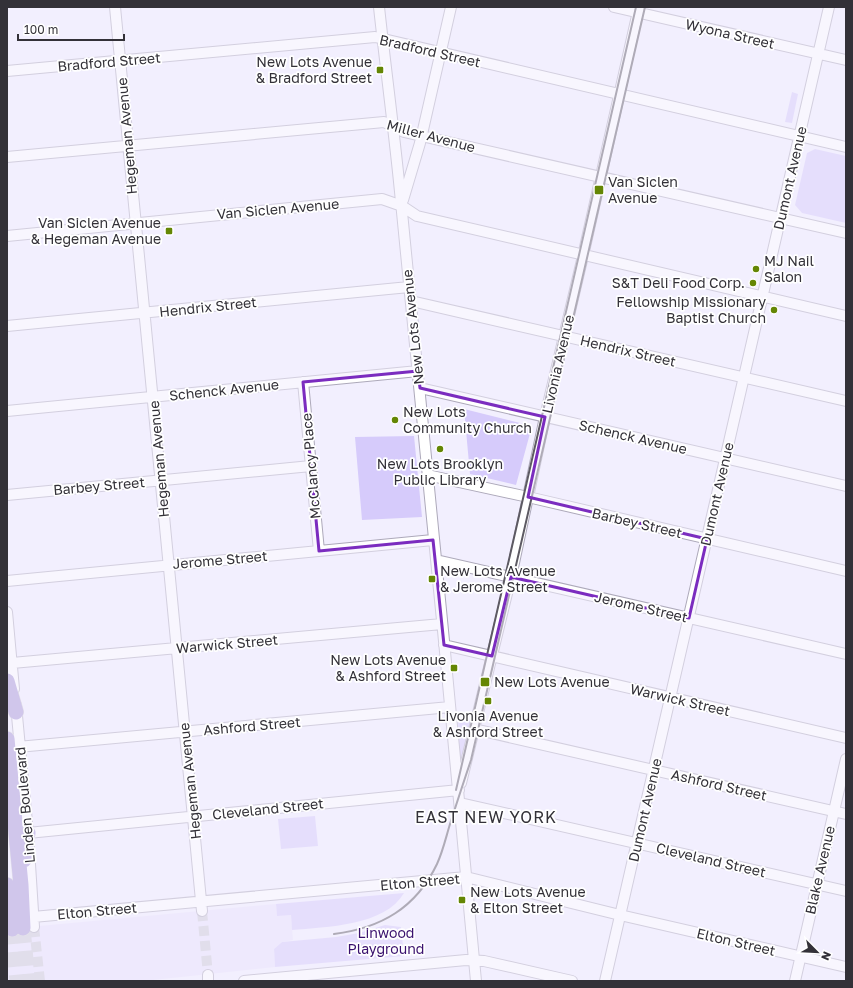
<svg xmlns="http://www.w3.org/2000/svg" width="853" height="988" font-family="'Golos Text',sans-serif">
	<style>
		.built { fill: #e9e3fc }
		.green { fill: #d6cbfb }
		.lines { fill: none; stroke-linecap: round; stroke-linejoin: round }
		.minor-tunnel { stroke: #ccc9d6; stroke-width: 10; stroke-dasharray: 10 5; stroke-linecap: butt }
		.highway-tunnel { stroke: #ccc9d6; stroke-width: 15; stroke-dasharray: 15 8; stroke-linecap: butt }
		.minor-casing { stroke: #ada9ba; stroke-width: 12 }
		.highway-casing { stroke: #d2d2d3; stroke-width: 16 }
		.minor { stroke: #fff; stroke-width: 10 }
		.highway { stroke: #a695d6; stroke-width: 15 }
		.rail { stroke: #5d5a63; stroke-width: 2 }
		.marked { fill: none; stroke: #7b2cbf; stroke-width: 3; stroke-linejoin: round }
		.poi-dot { fill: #648604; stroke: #fff; stroke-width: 1.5 }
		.labels { text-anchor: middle; stroke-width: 3.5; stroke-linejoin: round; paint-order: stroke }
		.street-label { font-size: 14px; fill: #333138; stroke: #fff }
		.poi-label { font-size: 14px; fill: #333138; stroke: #fff; text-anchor: start }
		.park-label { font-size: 14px; fill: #380f6d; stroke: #fff }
		.quarter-label { font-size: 16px; letter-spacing: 1px; fill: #333138; stroke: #fff }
	</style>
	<rect width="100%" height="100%" fill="#f2effe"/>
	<path class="built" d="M 276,904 L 277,915 L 291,915 L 293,940 L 282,942 L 274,949 L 275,967 L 144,981 L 7,981 L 7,929 Z"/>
	<path class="green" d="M 792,92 L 798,94 L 792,123 L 785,122 Z
		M 815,149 L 846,156 L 846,223 L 802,213 L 795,205 L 807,153 Z
		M 464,409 L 532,426 L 516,485 L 470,474 Z
		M 414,436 L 422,517 L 362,520 L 355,437 Z
		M 458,719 L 471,721 L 461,761 L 459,762 Z
		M 315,816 L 318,846 L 281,849 L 278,819 Z
		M 404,893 C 385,926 326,927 292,930 L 291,915 L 277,916 L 276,904 Z
		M 385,925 L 401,927 L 404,956 L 275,967 L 274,949 L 282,942 L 336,937 L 359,933 Z"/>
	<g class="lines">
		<path class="minor-tunnel" d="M 202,911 L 208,975
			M 34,927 L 40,981"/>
		<path class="highway-tunnel" d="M 23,928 L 28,981
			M 12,929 L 17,981"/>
		<g class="minor-casing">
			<path id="minor" d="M 115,7 L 202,911
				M 379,7 C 386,72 395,137 401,202 C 427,462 452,721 476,981
				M 614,7 L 846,60
				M 7,71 L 375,37 L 846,147
				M 7,157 L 384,122 L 404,132 L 846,233
				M 403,200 L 420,143 L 451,7
				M 7,236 L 382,199 L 402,206 L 417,216 L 846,316
				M 411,301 L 846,401
				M 7,326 L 409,287
				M 303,382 L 319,551
				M 420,388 L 846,486
				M 7,411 L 418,371
				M 427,475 L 528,497 L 846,571
				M 7,495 L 311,466
				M 436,560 L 846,654
				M 7,581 L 433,540
				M 7,612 L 14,689
				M 444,645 L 846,738
				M 12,663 L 442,624
				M 16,705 L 28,833 L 34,927
				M 474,729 L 846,814
				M 7,748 L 450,707
				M 461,783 L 511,577 L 545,417 L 583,256 L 639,7
				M 460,803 L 846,891
				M 28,833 L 459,790
				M 33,917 L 466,877 L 620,915 L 846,967
				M 208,975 L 208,981
				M 244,981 L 466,960 L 484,961 L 572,981
				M 605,981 L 829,7
				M 795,981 L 846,759"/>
		</g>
		<g class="highway-casing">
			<path id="highway" d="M 7,681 L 16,712
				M 7,739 L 21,885 L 23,928
				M 24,860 L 28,833
				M 7,885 L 12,929"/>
		</g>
		<use href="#minor" class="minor"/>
		<use href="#highway" class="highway"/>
		<path class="rail" d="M 456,790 L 636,7
			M 334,934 C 381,928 416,908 437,864 C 443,851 446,837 450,824 C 457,802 464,781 471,760 L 645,7"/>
	</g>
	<path d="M0 0H853V988H0ZM 418,371 L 420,388 L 545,417 L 528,497 L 707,539 L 689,618 L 511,577 L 492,656 L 444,645 L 433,540 L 319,551 L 303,382 Z" fill="#f2effe" fill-opacity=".55" fill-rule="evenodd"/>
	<path class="marked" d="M 418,371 L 420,388 L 545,417 L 528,497 L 707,539 L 689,618 L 511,577 L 492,656 L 444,645 L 433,540 L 319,551 L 303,382 Z"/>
	<g class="poi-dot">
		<rect x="376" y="66" width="8" height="8" rx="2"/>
		<rect x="594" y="185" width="10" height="10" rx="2"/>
		<rect x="165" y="227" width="8" height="8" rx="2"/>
		<circle cx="756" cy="269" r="4"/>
		<circle cx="753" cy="283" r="4"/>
		<circle cx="774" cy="310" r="4"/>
		<circle cx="395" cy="420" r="4"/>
		<circle cx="440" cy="449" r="4"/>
		<rect x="428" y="575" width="8" height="8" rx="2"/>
		<rect x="450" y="664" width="8" height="8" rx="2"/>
		<rect x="480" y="677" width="10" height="10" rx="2"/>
		<rect x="484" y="697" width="8" height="8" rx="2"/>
		<rect x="458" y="896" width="8" height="8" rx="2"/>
	</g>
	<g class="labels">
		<g class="street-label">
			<text transform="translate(730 34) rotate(13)" y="5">Wyona Street</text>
			<text transform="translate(430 51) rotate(13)" y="5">Bradford Street</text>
			<text transform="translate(109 62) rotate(-5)" y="5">Bradford Street</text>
			<text transform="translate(127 136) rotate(-95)" y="5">Hegeman Avenue</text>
			<text transform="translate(431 136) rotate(15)" y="5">Miller Avenue</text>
			<text transform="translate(790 178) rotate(-77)" y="5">Dumont Avenue</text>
			<text transform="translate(278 209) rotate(-5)" y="5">Van Siclen Avenue</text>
			<text transform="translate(208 307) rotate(-6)" y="5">Hendrix Street</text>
			<text transform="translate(413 327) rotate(-96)" y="5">New Lots Avenue</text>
			<text transform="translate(628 351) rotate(13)" y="5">Hendrix Street</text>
			<text transform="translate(558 364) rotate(-77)" y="5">Livonia Avenue</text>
			<text transform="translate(224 390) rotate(-6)" y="5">Schenck Avenue</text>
			<text transform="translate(633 437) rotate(13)" y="5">Schenck Avenue</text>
			<text transform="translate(159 459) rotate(-95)" y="5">Hegeman Avenue</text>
			<text transform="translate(311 466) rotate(-95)" y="5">McClancy Place</text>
			<text transform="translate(99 486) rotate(-5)" y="5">Barbey Street</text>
			<text transform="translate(717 494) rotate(-77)" y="5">Dumont Avenue</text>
			<text transform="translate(637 523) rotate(13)" y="5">Barbey Street</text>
			<text transform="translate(220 560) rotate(-5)" y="5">Jerome Street</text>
			<text transform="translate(641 607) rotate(13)" y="5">Jerome Street</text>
			<text transform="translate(227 644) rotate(-5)" y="5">Warwick Street</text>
			<text transform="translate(680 700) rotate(13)" y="5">Warwick Street</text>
			<text transform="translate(252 726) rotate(-5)" y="5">Ashford Street</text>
			<text transform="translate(190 781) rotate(-96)" y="5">Hegeman Avenue</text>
			<text transform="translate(719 785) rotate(13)" y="5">Ashford Street</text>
			<text transform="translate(25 805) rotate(-95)" y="5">Linden Boulevard</text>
			<text transform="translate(268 809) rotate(-6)" y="5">Cleveland Street</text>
			<text transform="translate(645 810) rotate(-77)" y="5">Dumont Avenue</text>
			<text transform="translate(711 860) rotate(13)" y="5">Cleveland Street</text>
			<text transform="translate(820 870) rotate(-77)" y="5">Blake Avenue</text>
			<text transform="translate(420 882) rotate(-5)" y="5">Elton Street</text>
			<text transform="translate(97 911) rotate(-5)" y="5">Elton Street</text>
			<text transform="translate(736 942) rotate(13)" y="5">Elton Street</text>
		</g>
		<g class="poi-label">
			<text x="372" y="67" text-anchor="end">New Lots Avenue<tspan x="372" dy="16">&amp; Bradford Street</tspan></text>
			<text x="608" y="187">Van Siclen<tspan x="608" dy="16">Avenue</tspan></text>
			<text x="161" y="228" text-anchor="end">Van Siclen Avenue<tspan x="161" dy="16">&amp; Hegeman Avenue</tspan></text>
			<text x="764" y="266">MJ Nail<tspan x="764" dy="16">Salon</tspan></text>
			<text x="745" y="288" text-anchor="end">S&amp;T Deli Food Corp.</text>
			<text x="766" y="307" text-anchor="end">Fellowship Missionary<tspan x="766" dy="16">Baptist Church</tspan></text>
			<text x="403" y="417">New Lots<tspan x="403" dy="16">Community Church</tspan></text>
			<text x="440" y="469" text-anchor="middle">New Lots Brooklyn<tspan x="440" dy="16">Public Library</tspan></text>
			<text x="440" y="576">New Lots Avenue<tspan x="440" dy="16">&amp; Jerome Street</tspan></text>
			<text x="446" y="665" text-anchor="end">New Lots Avenue<tspan x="446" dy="16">&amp; Ashford Street</tspan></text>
			<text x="494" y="687">New Lots Avenue</text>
			<text x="488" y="721" text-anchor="middle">Livonia Avenue<tspan x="488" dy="16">&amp; Ashford Street</tspan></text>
			<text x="470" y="897">New Lots Avenue<tspan x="470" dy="16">&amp; Elton Street</tspan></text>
		</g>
		<g class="park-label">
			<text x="386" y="938">Linwood<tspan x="386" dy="16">Playground</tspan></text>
		</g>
		<g class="quarter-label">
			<text x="486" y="823">EAST NEW YORK</text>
		</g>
	</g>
	<rect width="853" height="988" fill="none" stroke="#333138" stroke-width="16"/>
	<g transform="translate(817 952) rotate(114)" stroke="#ffffff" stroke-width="3" paint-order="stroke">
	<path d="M0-3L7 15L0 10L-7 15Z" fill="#333138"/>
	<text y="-6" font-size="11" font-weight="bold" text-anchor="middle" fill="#333138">N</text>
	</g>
	<path d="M18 34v6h106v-6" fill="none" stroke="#333138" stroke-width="2"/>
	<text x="24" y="34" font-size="12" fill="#333138" stroke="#ffffff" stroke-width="3" paint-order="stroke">100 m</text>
</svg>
